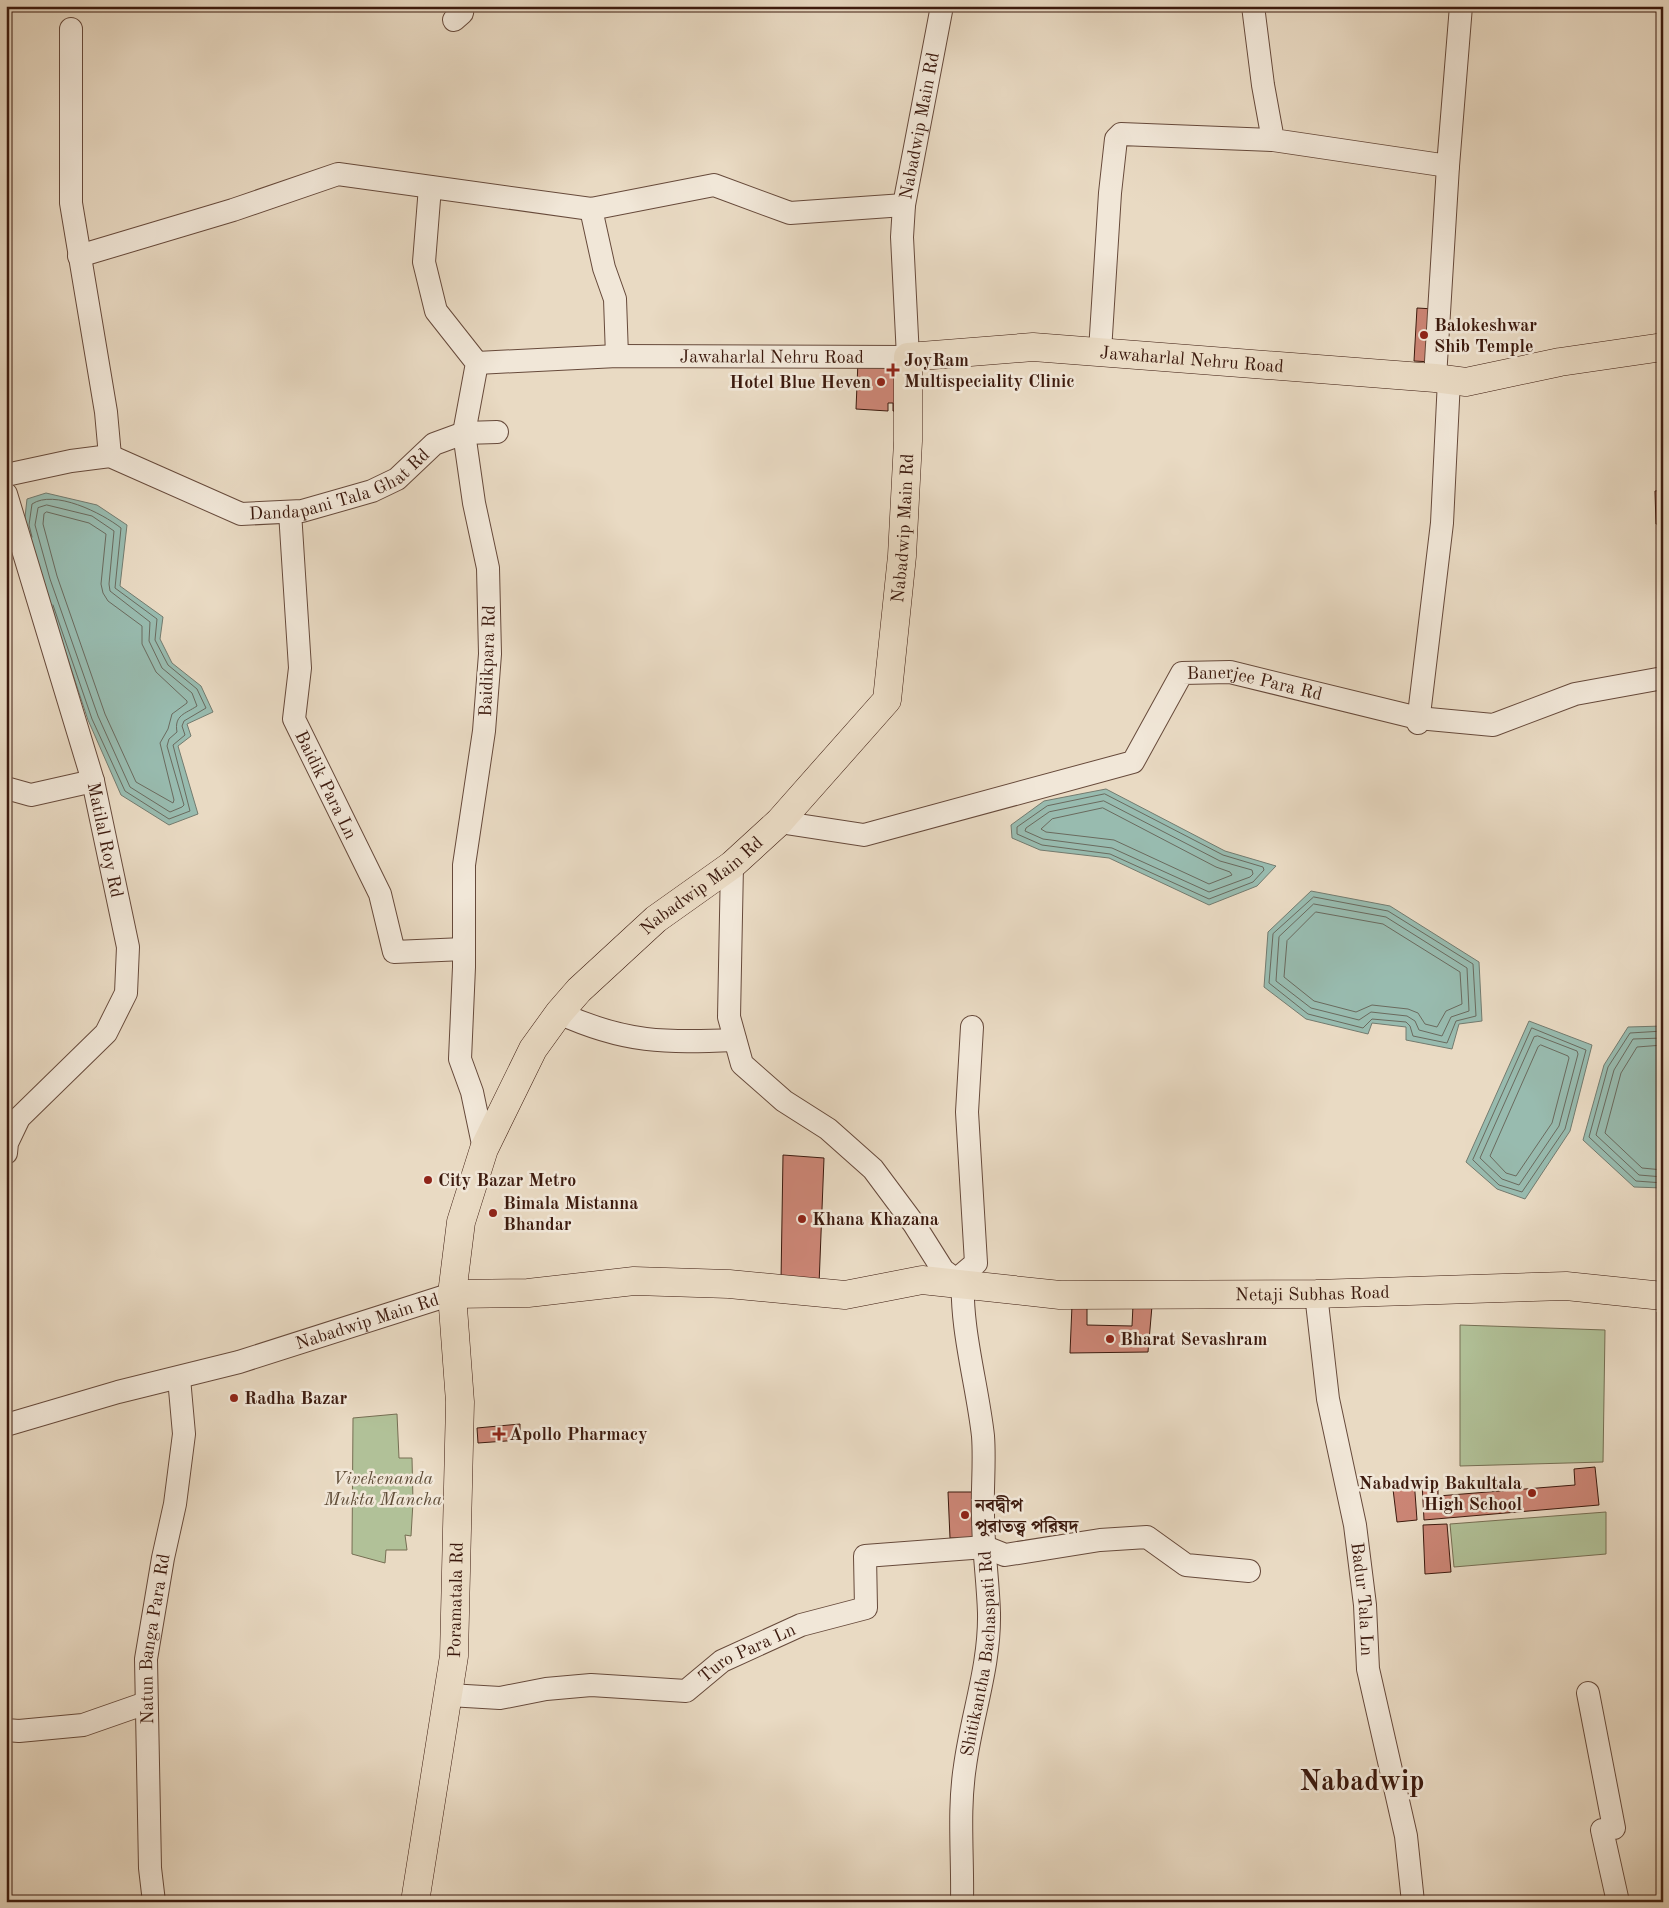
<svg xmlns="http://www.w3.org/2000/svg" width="1669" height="1908" font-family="'Old Standard TT','Noto Serif Bengali',serif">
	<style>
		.green { fill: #b1c198; stroke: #766e53 }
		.water { fill: #98bbaf; stroke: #737b6f }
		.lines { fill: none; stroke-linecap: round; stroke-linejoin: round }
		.shore { stroke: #6a6a5e; stroke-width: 1 }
		.building { fill: #cc8676; stroke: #3c1a0e }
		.minor-casing { stroke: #674a3b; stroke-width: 24 }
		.major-casing { stroke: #3c1a0e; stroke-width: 29 }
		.minor { stroke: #f1e7d8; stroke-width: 22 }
		.major { stroke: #e9dac3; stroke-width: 28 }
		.poi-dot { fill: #8f2418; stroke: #f1e7d8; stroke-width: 2 }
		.labels { text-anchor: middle; stroke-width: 5; stroke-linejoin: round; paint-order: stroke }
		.street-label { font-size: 18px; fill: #3c1a0e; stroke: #f1e7d8 }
		.poi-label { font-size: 18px; font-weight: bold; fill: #3c1a0e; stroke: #f1e7d8; text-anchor: start }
		.park-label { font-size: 18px; font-style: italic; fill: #5f4c37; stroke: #f1e7d8 }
		.town-label { font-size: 28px; font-weight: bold; fill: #3c1a0e; stroke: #f1e7d8 }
	</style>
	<rect width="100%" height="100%" fill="#e9dac3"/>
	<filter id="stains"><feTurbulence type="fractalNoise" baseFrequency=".004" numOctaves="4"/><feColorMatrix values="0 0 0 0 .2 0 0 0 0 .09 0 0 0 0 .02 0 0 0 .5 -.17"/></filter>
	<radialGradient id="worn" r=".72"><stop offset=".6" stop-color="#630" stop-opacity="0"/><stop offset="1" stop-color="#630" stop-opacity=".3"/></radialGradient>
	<path class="green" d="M 1460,1325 L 1605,1330 L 1603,1462 L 1460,1466 Z
		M 397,1414 L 399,1458 L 412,1458 L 413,1502 L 411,1536 L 405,1535 L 407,1550 L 386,1550 L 385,1563 L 352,1554 L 353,1418 Z
		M 1606,1512 L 1606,1554 L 1454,1567 L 1450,1524 Z"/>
	<path class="water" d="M 46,493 L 97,505 L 127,525 L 120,586 L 163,617 L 160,639 L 172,663 L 201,686 L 213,712 L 187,724 L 191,736 L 178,746 L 198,814 L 169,825 L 121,795 L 88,720 L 24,526 L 27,499 Z
		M 1106,789 L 1225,851 L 1276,866 L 1257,886 L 1209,905 L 1109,858 L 1040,850 L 1012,838 L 1011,825 L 1044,801 Z
		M 1311,891 L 1390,906 L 1479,962 L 1482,1021 L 1459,1024 L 1452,1049 L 1406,1040 L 1406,1027 L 1372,1023 L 1368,1034 L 1306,1019 L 1264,987 L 1268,932 Z
		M 1529,1021 L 1592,1045 L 1570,1131 L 1525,1199 L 1497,1189 L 1466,1162 Z
		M 1663,1026 L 1663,1188 L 1634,1187 L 1583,1140 L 1604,1065 L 1628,1027 Z"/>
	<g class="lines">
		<path class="shore" d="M 47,505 L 92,516 L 114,531 L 109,584 L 110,591 L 150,622 L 149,641 L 162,668 L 192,693 L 197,706 C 185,714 174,715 177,732 L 169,739 L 167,746 L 184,805 L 182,807 L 170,812 L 130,787 L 98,716 L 50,579 L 35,525 L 38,508 Z
			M 47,512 L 89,523 L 106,534 L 101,584 L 103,593 L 108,601 L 142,626 L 142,644 L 156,672 L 187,701 L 187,703 L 172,714 L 168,729 L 160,743 L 174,800 L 173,803 L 136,782 L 105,714 L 57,576 L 43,524 L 44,514 Z
			M 32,537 L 29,525 L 32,504 C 54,489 102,513 121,528 L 115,588 L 157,619 L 155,640 L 168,665 L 197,689 L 206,708 L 184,721 L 182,726 L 185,735 L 173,745 L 190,811 L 169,819 L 125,791 L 92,719 L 53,605
			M 1105,794 L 1223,855 L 1263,867 L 1264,870 L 1253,882 L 1209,899 L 1110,854 L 1042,845 L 1017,834 L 1017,827 L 1047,806 Z
			M 1104,801 L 1220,861 L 1252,870 L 1253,874 L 1250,877 L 1209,892 L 1112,848 L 1043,839 L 1025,831 L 1026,828 L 1049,812 Z
			M 1103,808 L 1216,867 L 1230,872 L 1232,875 L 1209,884 L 1114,840 L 1046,832 L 1041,829 L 1052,819 Z
			M 1314,897 L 1388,911 L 1473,964 L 1476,1016 L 1456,1021 L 1447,1043 L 1413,1036 L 1410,1026 L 1406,1022 L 1372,1019 L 1363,1028 L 1308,1014 L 1269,983 L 1273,934 Z
			M 1314,904 L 1386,917 L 1467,968 L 1469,1011 L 1451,1017 L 1442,1036 L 1419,1030 L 1415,1021 L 1407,1016 L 1371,1012 L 1359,1020 L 1311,1008 L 1276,981 L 1279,937 Z
			M 1316,912 L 1383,924 L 1460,972 L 1462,1004 L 1446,1011 L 1437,1027 L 1425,1024 L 1418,1013 L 1408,1009 L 1372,1005 L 1356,1012 L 1314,1001 L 1284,977 L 1287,941 Z
			M 1532,1028 L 1586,1050 L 1565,1129 L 1522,1192 L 1499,1185 L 1473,1160 Z
			M 1663,1031 L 1630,1033 L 1608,1067 L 1589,1137 L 1636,1181 L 1663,1183
			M 1538,1036 L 1577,1051 L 1578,1054 L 1559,1126 L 1519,1185 L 1502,1179 L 1480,1158 L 1534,1037 Z
			M 1663,1038 L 1633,1039 L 1614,1070 L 1596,1135 L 1639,1175 L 1663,1177
			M 1541,1045 L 1568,1056 L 1569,1058 L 1552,1123 L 1516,1176 L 1506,1173 L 1490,1156 L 1538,1047 Z
			M 1663,1045 L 1637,1047 L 1621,1073 L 1605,1133 L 1642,1168 L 1663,1170"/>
	</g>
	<path class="building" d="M 1417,308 L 1434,309 L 1432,362 L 1414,361 Z
		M 858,361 L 905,361 L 904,411 L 893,411 L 893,403 L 888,403 L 888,411 L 856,409 Z
		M 1663,490 L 1663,524 L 1656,524 L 1655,491 Z
		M 783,1155 L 824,1158 L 819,1285 L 781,1281 Z
		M 1087,1304 L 1087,1325 L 1132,1326 L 1133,1305 L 1152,1306 L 1148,1352 L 1070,1353 L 1072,1305 Z
		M 1657,1312 L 1663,1312 L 1663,1401 L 1658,1401 Z
		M 1659,1318 L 1663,1318 L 1663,1333 L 1660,1333 Z
		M 520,1424 L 520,1440 L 478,1443 L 477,1428 Z
		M 1595,1467 L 1599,1505 L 1424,1520 L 1422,1483 L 1438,1482 L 1438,1496 L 1575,1485 L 1574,1469 Z
		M 1414,1479 L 1417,1520 L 1397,1522 L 1392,1481 Z
		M 948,1492 L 981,1492 L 982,1538 L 950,1538 Z
		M 1447,1524 L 1451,1572 L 1425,1574 L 1423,1525 Z"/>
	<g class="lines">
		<g class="minor-casing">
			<g id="minor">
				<path d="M 1253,6 L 1263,85 L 1273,140 L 1448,166"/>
				<path d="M 454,20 L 462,13 L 463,6"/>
				<path d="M 71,29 L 71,203 L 106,412 L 110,456"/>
				<path d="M 430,187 L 424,262 L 436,311 L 477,363 L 464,433 L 474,503 L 488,568 L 490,654 L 484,731 L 464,865 L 464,967 L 460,1059 L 472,1092 L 484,1149"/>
				<path d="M 591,209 L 604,268 L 615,299 L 617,356"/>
				<path d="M 79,256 L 233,210 L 338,174 L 591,209 L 714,185 L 790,213 L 904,205"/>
				<path d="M 1100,351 L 1110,193 L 1116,139 L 1121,134 L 1273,140"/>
				<path id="s1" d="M 477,363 L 617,356 L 908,357 L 902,237 L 904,205 L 942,6"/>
				<path d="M 1435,378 L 1448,166 L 1461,6"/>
				<path id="s2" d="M 6,475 L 71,461 L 110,456 L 241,514 L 302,511 L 372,491 L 397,479 L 434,444 L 464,433 L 497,432"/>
				<path id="s3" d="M 6,494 L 93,781 L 128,947 L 126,993 L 106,1033 L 19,1118 L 7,1143 L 6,1153"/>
				<path id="s4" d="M 290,512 L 300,668 L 294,719 L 380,894 L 394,952 L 464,949"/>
				<path d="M 1418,723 L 1442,523 L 1449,380"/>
				<path d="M 6,788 L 31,795 L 93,781"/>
				<path id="s5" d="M 779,822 L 864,835 L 1133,762 L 1182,673 L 1230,672 L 1418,718 L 1493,725 L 1575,694 L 1663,678"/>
				<path d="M 732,865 L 729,1017 L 742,1064 L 784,1101 L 828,1129 L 873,1169 L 914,1224 L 943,1270 L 963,1285"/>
				<path d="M 559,1013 C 625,1043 665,1043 735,1040"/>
				<path id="s6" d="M 1316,1294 L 1328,1399 L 1355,1525 L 1365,1605 L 1368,1669 L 1406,1836 L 1413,1902"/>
				<path id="s7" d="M 6,1425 L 118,1392 L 239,1362 L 452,1294"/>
				<path d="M 1588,1693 L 1614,1828 L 1602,1830 L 1618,1902"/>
				<path id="s8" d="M 449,1695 L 500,1698 L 546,1689 L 591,1685 L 686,1691 L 722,1661 L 801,1625 L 866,1608 L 865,1556 L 985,1547 L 1005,1555 L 1100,1540 L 1147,1537 L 1186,1565 L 1249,1571"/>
				<path d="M 6,1730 L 19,1731 L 83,1725 L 146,1703"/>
				<path id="s9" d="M 154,1902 L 150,1868 L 146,1659 L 163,1558 L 175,1504 L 184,1434 L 179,1378"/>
				<path id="s10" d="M 962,1902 C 963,1856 958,1811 965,1766 C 972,1714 990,1666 989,1613 C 988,1580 983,1548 983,1515 C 982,1489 985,1462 983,1436 C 977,1382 960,1329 963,1274 L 976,1263 L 967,1112 L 972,1027"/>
			</g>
		</g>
		<g class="major-casing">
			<g id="major">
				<path id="s11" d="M 452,1294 L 528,1293 L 634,1281 L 729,1284 L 845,1295 L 922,1280 L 1060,1295 L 1316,1294 L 1566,1286 L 1663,1296"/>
				<path id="s12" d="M 415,1902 L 454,1656 L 460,1402 L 452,1294 L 461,1222 L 484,1149 L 533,1049 L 559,1013 L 579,990 L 656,919 L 732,865 L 779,822 L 887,700 L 902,556 L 908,441 L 908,357 L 1033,347 L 1435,378 L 1466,382 L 1560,362 L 1663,347"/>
			</g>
		</g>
		<use href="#minor" class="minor"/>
		<use href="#major" class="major"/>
	</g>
	<g class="poi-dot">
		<circle cx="1424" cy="335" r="5"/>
		<path d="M890.5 362.5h5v5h5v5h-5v5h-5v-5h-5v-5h5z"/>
		<circle cx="881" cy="382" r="5"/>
		<circle cx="428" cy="1180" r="5"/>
		<circle cx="493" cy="1213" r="5"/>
		<circle cx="802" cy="1219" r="5"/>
		<circle cx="1110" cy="1339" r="5"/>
		<circle cx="234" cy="1398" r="5"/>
		<path d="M496.5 1426.5h5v5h5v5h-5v5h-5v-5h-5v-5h5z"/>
		<circle cx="1532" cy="1493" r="5"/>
		<circle cx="965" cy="1515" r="5"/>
	</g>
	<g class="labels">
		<g class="street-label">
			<text dy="6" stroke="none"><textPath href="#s1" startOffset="664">Nabadwip Main Rd</textPath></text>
			<text dy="6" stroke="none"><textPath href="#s1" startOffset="295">Jawaharlal Nehru Road</textPath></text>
			<text dy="6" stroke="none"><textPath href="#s12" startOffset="2000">Jawaharlal Nehru Road</textPath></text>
			<text dy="6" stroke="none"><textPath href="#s2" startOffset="354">Dandapani Tala Ghat Rd</textPath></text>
			<text dy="6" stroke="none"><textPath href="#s12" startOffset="1544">Nabadwip Main Rd</textPath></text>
			<text transform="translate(487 661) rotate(-88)" y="6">Baidikpara Rd</text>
			<text dy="6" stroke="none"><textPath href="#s5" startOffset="540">Banerjee Para Rd</textPath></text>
			<text dy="6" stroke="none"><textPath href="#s4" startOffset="281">Baidik Para Ln</textPath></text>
			<text dy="6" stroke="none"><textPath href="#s3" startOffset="360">Matilal Roy Rd</textPath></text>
			<text dy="6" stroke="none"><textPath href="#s12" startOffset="1108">Nabadwip Main Rd</textPath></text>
			<text dy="6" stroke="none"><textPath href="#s11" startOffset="864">Netaji Subhas Road</textPath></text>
			<text dy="6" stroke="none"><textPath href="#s7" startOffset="376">Nabadwip Main Rd</textPath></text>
			<text dy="6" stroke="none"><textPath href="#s6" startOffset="309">Badur Tala Ln</textPath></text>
			<text dy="6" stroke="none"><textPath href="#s12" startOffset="305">Poramatala Rd</textPath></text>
			<text dy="6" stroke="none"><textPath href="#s9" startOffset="264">Natun Banga Para Rd</textPath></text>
			<text dy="6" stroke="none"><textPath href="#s10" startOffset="250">Shitikantha Bachaspati Rd</textPath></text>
			<text dy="6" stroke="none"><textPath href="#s8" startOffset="311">Turo Para Ln</textPath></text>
		</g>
		<g class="poi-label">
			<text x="1434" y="331">Balokeshwar<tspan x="1434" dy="21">Shib Temple</tspan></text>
			<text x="904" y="366">JoyRam<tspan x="904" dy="21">Multispeciality Clinic</tspan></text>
			<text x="871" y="388" text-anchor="end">Hotel Blue Heven</text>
			<text x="438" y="1186">City Bazar Metro</text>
			<text x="503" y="1209">Bimala Mistanna<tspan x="503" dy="21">Bhandar</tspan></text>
			<text x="812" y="1225">Khana Khazana</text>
			<text x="1120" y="1345">Bharat Sevashram</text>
			<text x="244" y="1404">Radha Bazar</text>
			<text x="509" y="1440">Apollo Pharmacy</text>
			<text x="1522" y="1489" text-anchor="end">Nabadwip Bakultala<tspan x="1522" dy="21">High School</tspan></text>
			<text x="975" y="1511">নবদ্বীপ<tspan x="975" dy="21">পুরাতত্ত্ব পরিষদ</tspan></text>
		</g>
		<g class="park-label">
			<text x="383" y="1484">Vivekenanda<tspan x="383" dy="21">Mukta Mancha</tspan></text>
		</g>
		<g class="town-label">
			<text x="1362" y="1790">Nabadwip</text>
		</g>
	</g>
	<rect width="1669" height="1908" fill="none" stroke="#e9dac3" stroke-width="25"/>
	<rect x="8" y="8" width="1654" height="1893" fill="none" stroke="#3c1a0e" stroke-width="2.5"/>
	<rect x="12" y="12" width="1644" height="1883" fill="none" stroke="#3c1a0e"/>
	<rect width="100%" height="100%" filter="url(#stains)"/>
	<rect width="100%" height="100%" fill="url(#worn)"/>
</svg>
